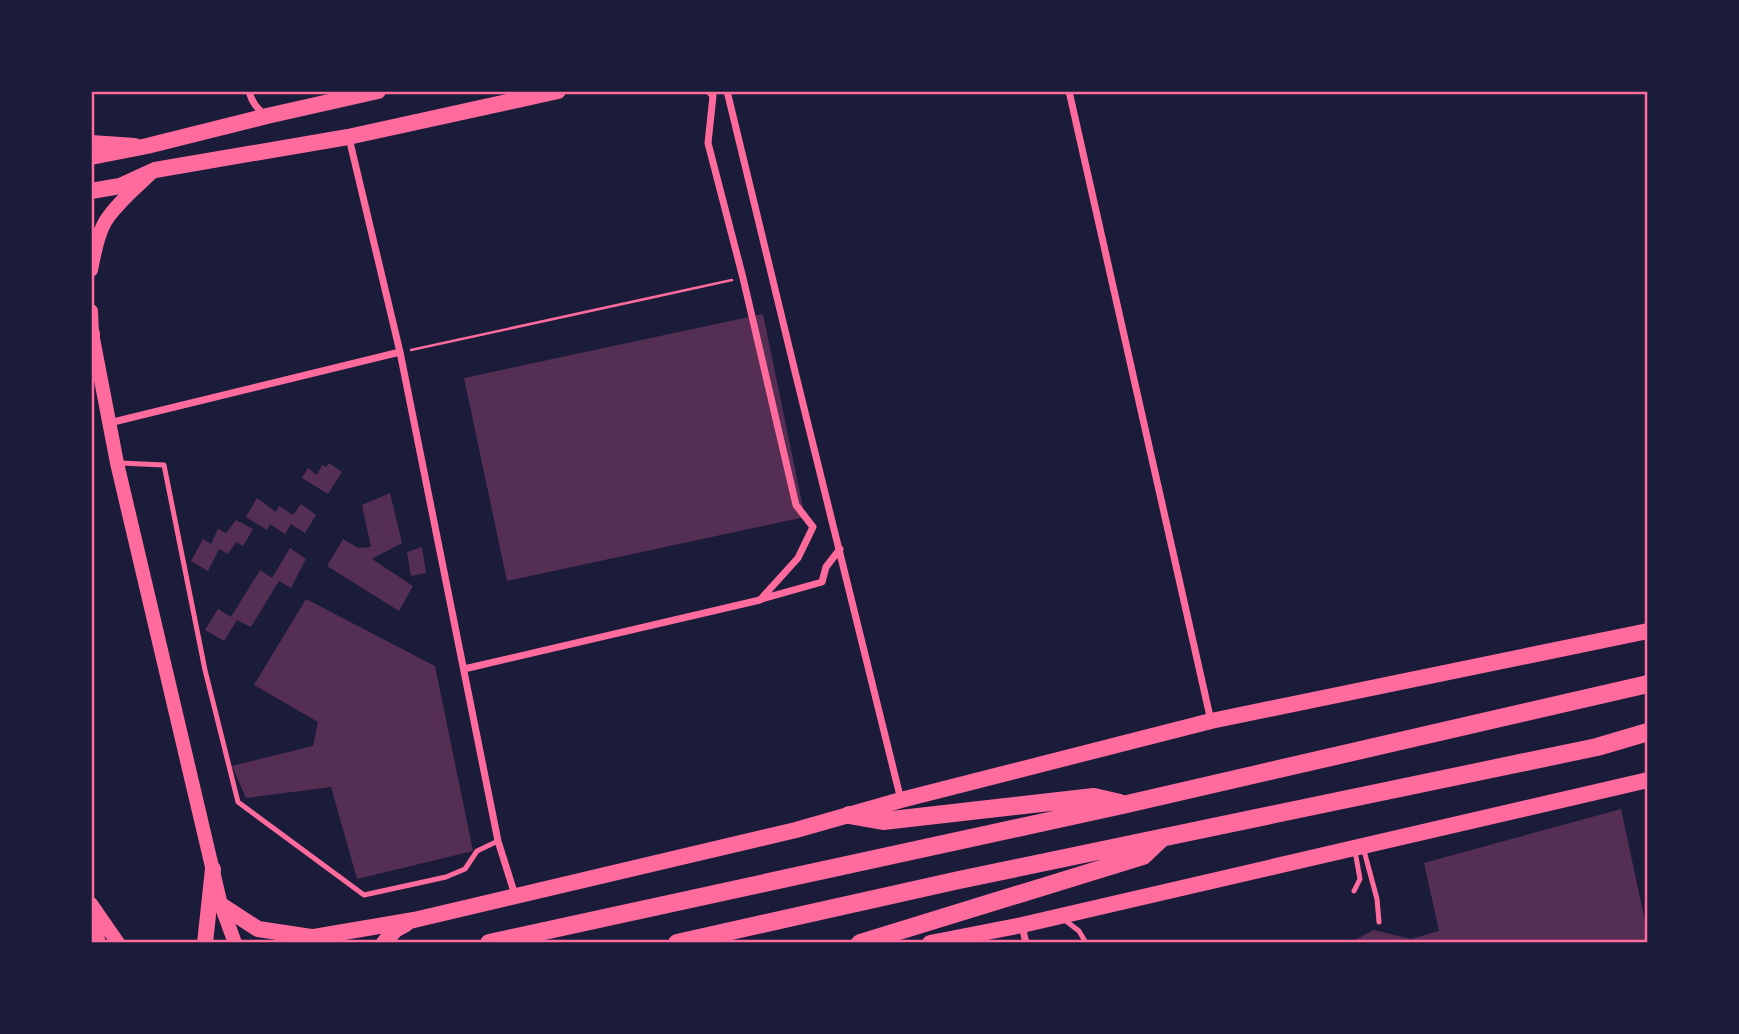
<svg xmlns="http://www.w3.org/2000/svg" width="1739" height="1034" font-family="'Open Sans',sans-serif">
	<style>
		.building { fill: #542f53 }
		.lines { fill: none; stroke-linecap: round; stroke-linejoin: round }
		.path { stroke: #ff6b9d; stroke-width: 2.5 }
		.service { stroke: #ff6b9d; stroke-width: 5 }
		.minor { stroke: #ff6b9d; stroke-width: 7 }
		.secondary { stroke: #ff6b9d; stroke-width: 14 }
		.primary { stroke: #ff6b9d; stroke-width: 16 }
		.motorway { stroke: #ff6b9d; stroke-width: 18 }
		.neatline { fill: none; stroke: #ff6b9d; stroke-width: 2.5 }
	</style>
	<rect width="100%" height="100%" fill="#1b1b3a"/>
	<path class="building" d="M 763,314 L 805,517 L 507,581 L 464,378 Z
		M 329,463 L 342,472 L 328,494 L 302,478 L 308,468 L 317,475 L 322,465 L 326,467 Z
		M 390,493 L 402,543 L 372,559 L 413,586 L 399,611 L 327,566 L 343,539 L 358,548 L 371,547 L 362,505 Z
		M 257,498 L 276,512 L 279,506 L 293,515 L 301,504 L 316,515 L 305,533 L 291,524 L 285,534 L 270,524 L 267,530 L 246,517 Z
		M 236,520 L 253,529 L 243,546 L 236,542 L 228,554 L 219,549 L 208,571 L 191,561 L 203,539 L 211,544 L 218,529 L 226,533 Z
		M 422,547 L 426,573 L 411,576 L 407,552 Z
		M 290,548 L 306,559 L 291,588 L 279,581 L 251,627 L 237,620 L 224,641 L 205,630 L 218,609 L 231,617 L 260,570 L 272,578 Z
		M 306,599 L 435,666 L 473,851 L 357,879 L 331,787 L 246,798 L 232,766 L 313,746 L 318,722 L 254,685 Z
		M 1621,809 L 1648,935 L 1648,943 L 1349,943 L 1374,930 L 1411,939 L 1439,931 L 1424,863 Z"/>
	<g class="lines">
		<path class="path" d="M 411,350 L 732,280"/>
		<path class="service" d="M 120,463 L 164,465 L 205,670 L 238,802 L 364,895 L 446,877 L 465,869 L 477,851 L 498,841
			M 1363,847 L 1377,899 L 1379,922
			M 1354,891 L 1360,879 L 1355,851
			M 1062,918 L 1079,931 L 1086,943"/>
		<path class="minor" d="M 249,91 C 252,103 257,108 266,116
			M 727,91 C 783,328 843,563 901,800
			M 1069,91 L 1211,721
			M 349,138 L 400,352 L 498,841 L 515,895
			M 109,423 L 400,352
			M 762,599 L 822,582 L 826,567 L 840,549
			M 464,669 L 760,600 L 798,558 L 813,527 L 796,505 L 743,278 L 708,143 L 713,96 L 709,91
			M 1022,926 L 1026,943"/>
		<path class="secondary" d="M 91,142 L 135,145
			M 91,270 C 94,255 97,236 105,222 C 116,204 136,188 151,173
			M 91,311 L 92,334
			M 91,328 L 117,463 L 221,905 L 235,943
			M 91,904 L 118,943
			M 93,919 L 99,943"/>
		<path class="primary" d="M 91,157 L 147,146 L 267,116 L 378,91
			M 91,191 L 120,186 L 155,170 L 348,137 L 558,91
			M 91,332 L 92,334
			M 221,905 L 258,929 L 311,937
			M 91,933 L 94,924
			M 205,943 L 213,869
			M 296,943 L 314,937 L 414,920 L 796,830 L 901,800 L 1211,721 L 1648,631
			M 384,943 L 395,930 L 406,924
			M 930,943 L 1022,925 L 1648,780"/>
		<path class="motorway" d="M 849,815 L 883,821 L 1094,797 L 1120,803
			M 489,943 L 1127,804 L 1648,684
			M 677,943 L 959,880 L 1597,747 L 1648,732
			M 860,943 L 1143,856 L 1162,838"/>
	</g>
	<rect width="1739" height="1034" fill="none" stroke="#1b1b3a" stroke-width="186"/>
	<rect x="93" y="93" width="1553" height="848" class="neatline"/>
</svg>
